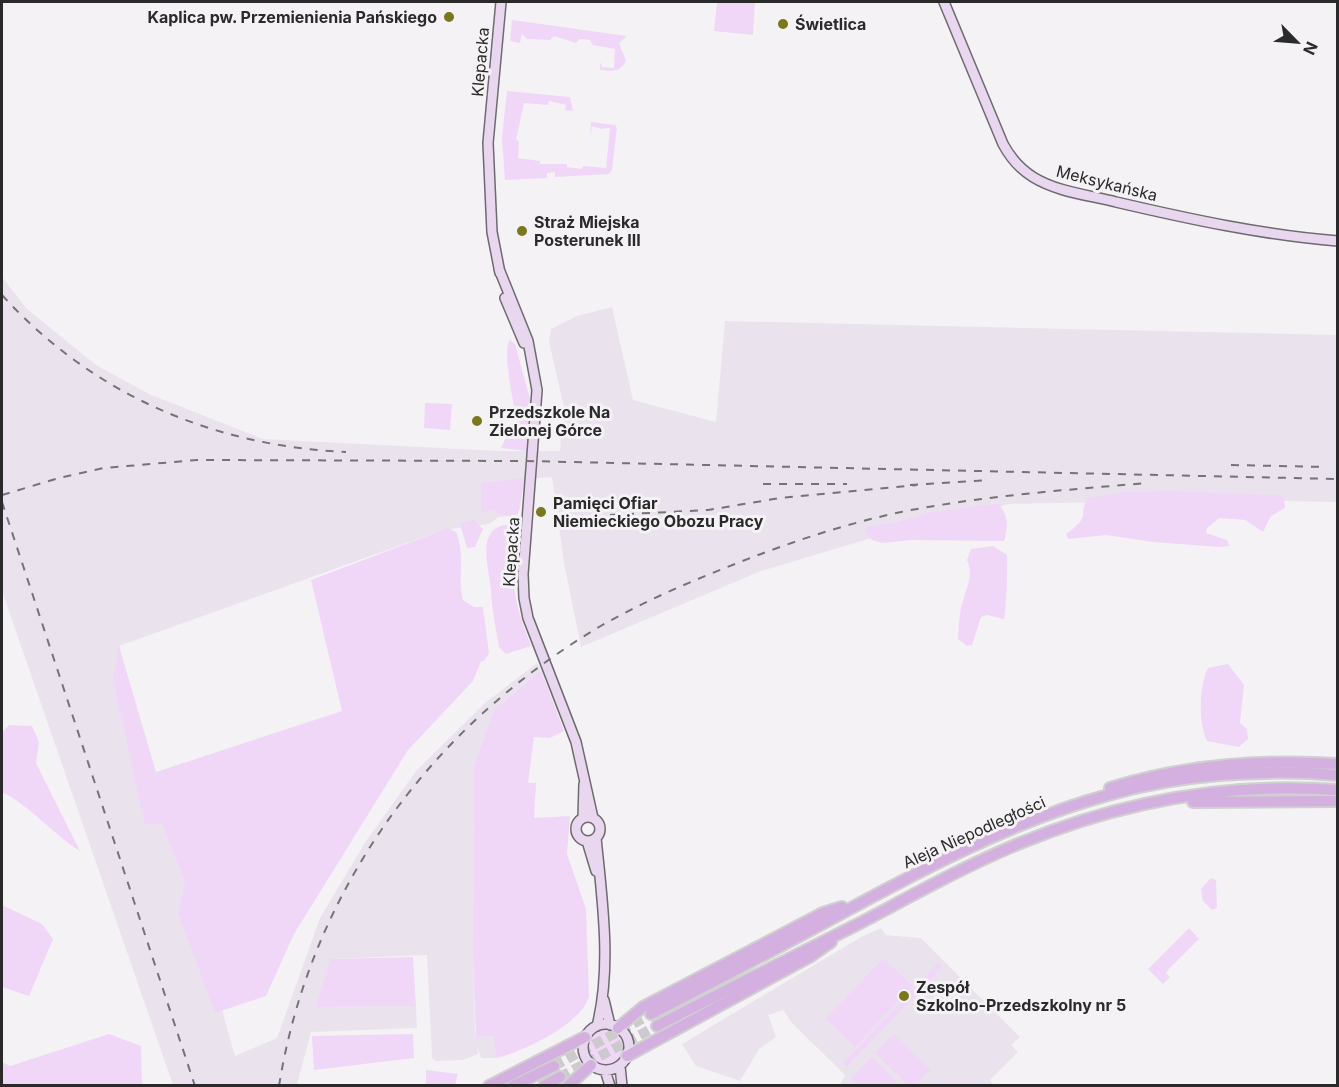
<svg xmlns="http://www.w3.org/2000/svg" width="1339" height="1087" font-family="Inter,sans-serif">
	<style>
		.built { fill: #eae3ed }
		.green { fill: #f0d7f8 }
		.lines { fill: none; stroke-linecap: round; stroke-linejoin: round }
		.primary-tunnel { stroke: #cdcacd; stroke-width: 10; stroke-dasharray: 10 5; stroke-linecap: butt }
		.secondary-casing { stroke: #6d6b6e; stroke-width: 12 }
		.primary-casing { stroke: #d0d0d0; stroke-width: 14 }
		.secondary { stroke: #e9d7ef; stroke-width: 9 }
		.primary { stroke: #d3b0df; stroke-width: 10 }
		.rail { stroke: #747375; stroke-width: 2; stroke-dasharray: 8 8; stroke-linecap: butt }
		.poi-dot { fill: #7b771d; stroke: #f5f2f6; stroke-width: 2 }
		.labels { text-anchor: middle; stroke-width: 6; stroke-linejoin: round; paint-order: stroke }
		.poi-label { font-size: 16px; font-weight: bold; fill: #2b2a2b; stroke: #f5f2f6; text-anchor: start }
		.street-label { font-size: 16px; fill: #2b2a2b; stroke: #f5f2f6 }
	</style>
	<rect width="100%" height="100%" fill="#f5f2f6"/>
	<path class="built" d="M 2,277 L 27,309 L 96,365 L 149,394 L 263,439 L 500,451 L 560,451 L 562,418 L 566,416 L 549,342 L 551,329 L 577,316 L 612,307 L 633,400 L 716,422 L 725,321 L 1337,335 L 1337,502 L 1229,500 L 1009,504 L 878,536 L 761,571 L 581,647 L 564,563 L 552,477 L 524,479 L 520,509 L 516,515 L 499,517 L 489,524 L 443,530 L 119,646 L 235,1056 L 277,1038 L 320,918 L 366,841 L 416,771 L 485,703 L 537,663 L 541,670 L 494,710 L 474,765 L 473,953 L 475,1031 L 476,1037 L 493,1035 L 496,1058 L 481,1058 L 477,1045 L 478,1054 L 463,1060 L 435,1061 L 432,1058 L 427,955 L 331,959 L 317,1007 L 416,1006 L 417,1028 L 311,1032 L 297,1085 L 173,1085 L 2,591 Z
		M 881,928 L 886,935 L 921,938 L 1020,1037 L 1011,1045 L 1018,1052 L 990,1080 L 994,1086 L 840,1085 L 845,1075 L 792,1023 L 783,1010 L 768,1015 L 776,1037 L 759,1049 L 740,1081 L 696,1066 L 682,1044 L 861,937 Z"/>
	<path class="green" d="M 717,2 L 755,2 L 753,35 L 714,31 Z
		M 512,20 L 627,36 L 619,43 L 626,61 C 619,73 612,71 600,70 L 600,62 L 602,67 L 614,68 L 615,49 L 593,45 L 590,40 L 580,39 L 576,43 L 554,36 L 550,40 L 527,39 L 522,34 L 520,43 L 510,41 Z
		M 507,91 L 570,97 L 573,111 L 565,110 L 566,105 L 549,101 L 548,105 L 524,103 L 516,140 L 519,141 L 518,158 L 540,161 L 540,164 L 567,164 L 567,167 L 582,169 L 583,166 L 606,168 L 610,128 L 601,129 L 592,126 L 590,138 L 591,122 L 615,125 L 617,128 L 612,170 L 609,174 L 555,177 L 555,172 L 547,173 L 547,178 L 505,180 L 502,137 Z
		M 510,340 L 515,344 L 530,399 L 527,451 L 501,448 L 508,433 L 519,432 C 516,414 501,352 510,340 Z
		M 425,403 L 452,404 L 450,430 L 424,428 Z
		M 525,478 L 518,514 L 506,516 L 496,513 L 494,509 L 481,513 L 481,483 Z
		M 1171,491 L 1278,495 L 1284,497 L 1285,508 L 1271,516 L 1263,532 L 1245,520 L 1219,518 L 1207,528 L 1206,533 L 1227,540 L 1229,546 L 1219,547 L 1153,542 L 1106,535 L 1068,539 L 1066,534 C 1093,515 1077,515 1088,498 L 1124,492 Z
		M 993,504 L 998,504 C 1009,514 1008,528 1004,541 L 912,540 L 882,543 L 872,540 L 865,531 L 867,526 L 895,523 L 932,512 Z
		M 474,520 L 483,529 L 475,547 L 467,548 L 460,524 Z
		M 514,525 C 521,542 514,565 514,583 C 515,605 524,627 531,646 L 506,654 L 499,647 C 496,629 492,610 491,591 C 490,570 472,522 514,525 Z
		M 448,528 L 456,532 C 466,557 457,577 463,600 L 474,607 L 483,607 L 489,653 L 484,661 L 481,661 L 473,681 L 408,750 L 294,934 L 266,996 L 215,1013 L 178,913 L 185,882 L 162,823 L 145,825 L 113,680 L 119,646 L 156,772 L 342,711 L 311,580 Z
		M 993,546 L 1007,555 C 1008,562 1006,615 1004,619 L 987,615 L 981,617 L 972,645 L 967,646 L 958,639 C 959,627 959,613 963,601 C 967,584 974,577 967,560 L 971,549 Z
		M 1228,664 L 1244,685 L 1240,723 L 1247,729 L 1248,739 L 1239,747 L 1207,741 C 1198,723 1199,686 1208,668 Z
		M 541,670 L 564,731 L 550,738 L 534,737 L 528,783 L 536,783 L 534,818 L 570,816 L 567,854 L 586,909 L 589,996 C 582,1024 523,1052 496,1058 L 493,1036 L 476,1037 L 473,953 L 474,765 L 494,710 Z
		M 9,725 L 32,726 L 39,742 L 36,763 L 80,851 C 52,834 31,806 2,792 L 2,732 Z
		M 1211,878 L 1216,880 L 1217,908 L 1212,910 L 1203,901 L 1201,889 Z
		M 2,905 L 42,924 L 53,939 L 29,996 L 2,987 Z
		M 1189,928 L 1199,939 L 1169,969 L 1166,973 L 1170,977 L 1163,984 L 1148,969 Z
		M 413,957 L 416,1006 L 316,1007 L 330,959 Z
		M 883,958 L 913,986 L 855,1047 L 826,1019 Z
		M 938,963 L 942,967 L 847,1067 L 843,1063 Z
		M587 1047a18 18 0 1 1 36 0a18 18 0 1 1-36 0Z
		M 109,1034 L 141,1046 L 142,1085 L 2,1085 L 2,1062 L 10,1066 Z
		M 413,1034 L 414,1058 L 314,1070 L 312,1036 Z
		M 894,1034 L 931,1070 L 915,1085 L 908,1085 L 875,1053 Z
		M 872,1057 L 900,1085 L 858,1085 L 851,1078 Z
		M 426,1070 L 458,1074 L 455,1085 L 426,1085 Z"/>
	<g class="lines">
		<path class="primary-tunnel" d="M 554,1066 L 651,1014
			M 560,1077 L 657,1026"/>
		<g class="secondary-casing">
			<path id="secondary" d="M 944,2 L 1003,144 C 1010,157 1020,169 1033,177 C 1057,192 1089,195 1116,202 C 1189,219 1263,235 1338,241
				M 499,269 L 528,341 L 537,390 L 523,574 L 524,598 L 528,618 L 576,742 L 593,818
				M 500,273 L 492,232 L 488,143 L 501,2
				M 505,298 L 524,343
				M576 829a12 12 0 1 1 24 0a12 12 0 1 1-24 0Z
				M 583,818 L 584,784
				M 596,838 C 602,898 612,967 597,1026
				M 587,841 L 596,871
				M 604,1000 L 610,1025
				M583 1047a23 23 0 1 1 46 0a23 23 0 1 1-46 0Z
				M 620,1066 L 622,1086
				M 605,1070 L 610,1086"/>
		</g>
		<g class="primary-casing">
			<path id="primary" d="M 1110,788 C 1184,765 1260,759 1338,764
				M 1193,802 L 1338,801
				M 651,1014 C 708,985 764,955 820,925 C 912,875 1006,823 1108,795 C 1181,774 1263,769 1338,775
				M 657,1026 C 726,990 795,956 864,921 C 915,894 965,866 1018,844 C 1119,802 1228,782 1338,790
				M 618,1028 L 643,1007 L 823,913 L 842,907
				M 627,1056 L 811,956 L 831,942
				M 489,1086 L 585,1037
				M 513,1086 L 554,1066
				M 544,1086 L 560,1077
				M 568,1086 L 591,1065"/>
		</g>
		<use href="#secondary" class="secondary"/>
		<use href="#primary" class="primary"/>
		<path class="rail" d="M 2,295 C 92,394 212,446 346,452
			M 1231,465 L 1326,467
			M 763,484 L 847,484
			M 910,485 L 988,480
			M 2,495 L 59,478 L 104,468 L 197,460 L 526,461 L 1338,479
			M 2,502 L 195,1086
			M 610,515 L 708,510 L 780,498 L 917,485
			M 594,522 L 621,520
			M 613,526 L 661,520
			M 279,1086 C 310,891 431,727 599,627 C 639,604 682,585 725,568 C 782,545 840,525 901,512 C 981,496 1065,490 1147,483"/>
	</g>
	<g class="poi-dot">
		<circle cx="449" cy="17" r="6"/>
		<circle cx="783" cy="24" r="6"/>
		<circle cx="522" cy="231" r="6"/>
		<circle cx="477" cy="421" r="6"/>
		<circle cx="541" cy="512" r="6"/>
		<circle cx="904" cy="996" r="6"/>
	</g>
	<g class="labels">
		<g class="poi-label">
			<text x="437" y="23" text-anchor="end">Kaplica pw. Przemienienia Pańskiego</text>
			<text x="795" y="30">Świetlica</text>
			<text x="534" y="228">Straż Miejska<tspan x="534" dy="18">Posterunek III</tspan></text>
			<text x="489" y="418">Przedszkole Na<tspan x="489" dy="18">Zielonej Górce</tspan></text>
			<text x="553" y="509">Pamięci Ofiar<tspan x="553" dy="18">Niemieckiego Obozu Pracy</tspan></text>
			<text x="916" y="993">Zespół<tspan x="916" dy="18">Szkolno-Przedszkolny nr 5</tspan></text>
		</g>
		<g class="street-label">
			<text transform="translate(480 62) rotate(-85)" y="6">Klepacka</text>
			<text transform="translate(1107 183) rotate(14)" y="6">Meksykańska</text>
			<text transform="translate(511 552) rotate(-86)" y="6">Klepacka</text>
			<text transform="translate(974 832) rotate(-24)" y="6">Aleja Niepodległości</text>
		</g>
	</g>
	<rect width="1339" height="1087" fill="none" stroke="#2b2a2b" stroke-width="6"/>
	<g transform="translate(1297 42) rotate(115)" stroke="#f5f2f6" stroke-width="4.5" paint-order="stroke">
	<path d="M0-4.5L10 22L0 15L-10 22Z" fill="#2b2a2b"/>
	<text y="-9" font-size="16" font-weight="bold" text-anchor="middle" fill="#2b2a2b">N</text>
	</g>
</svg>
